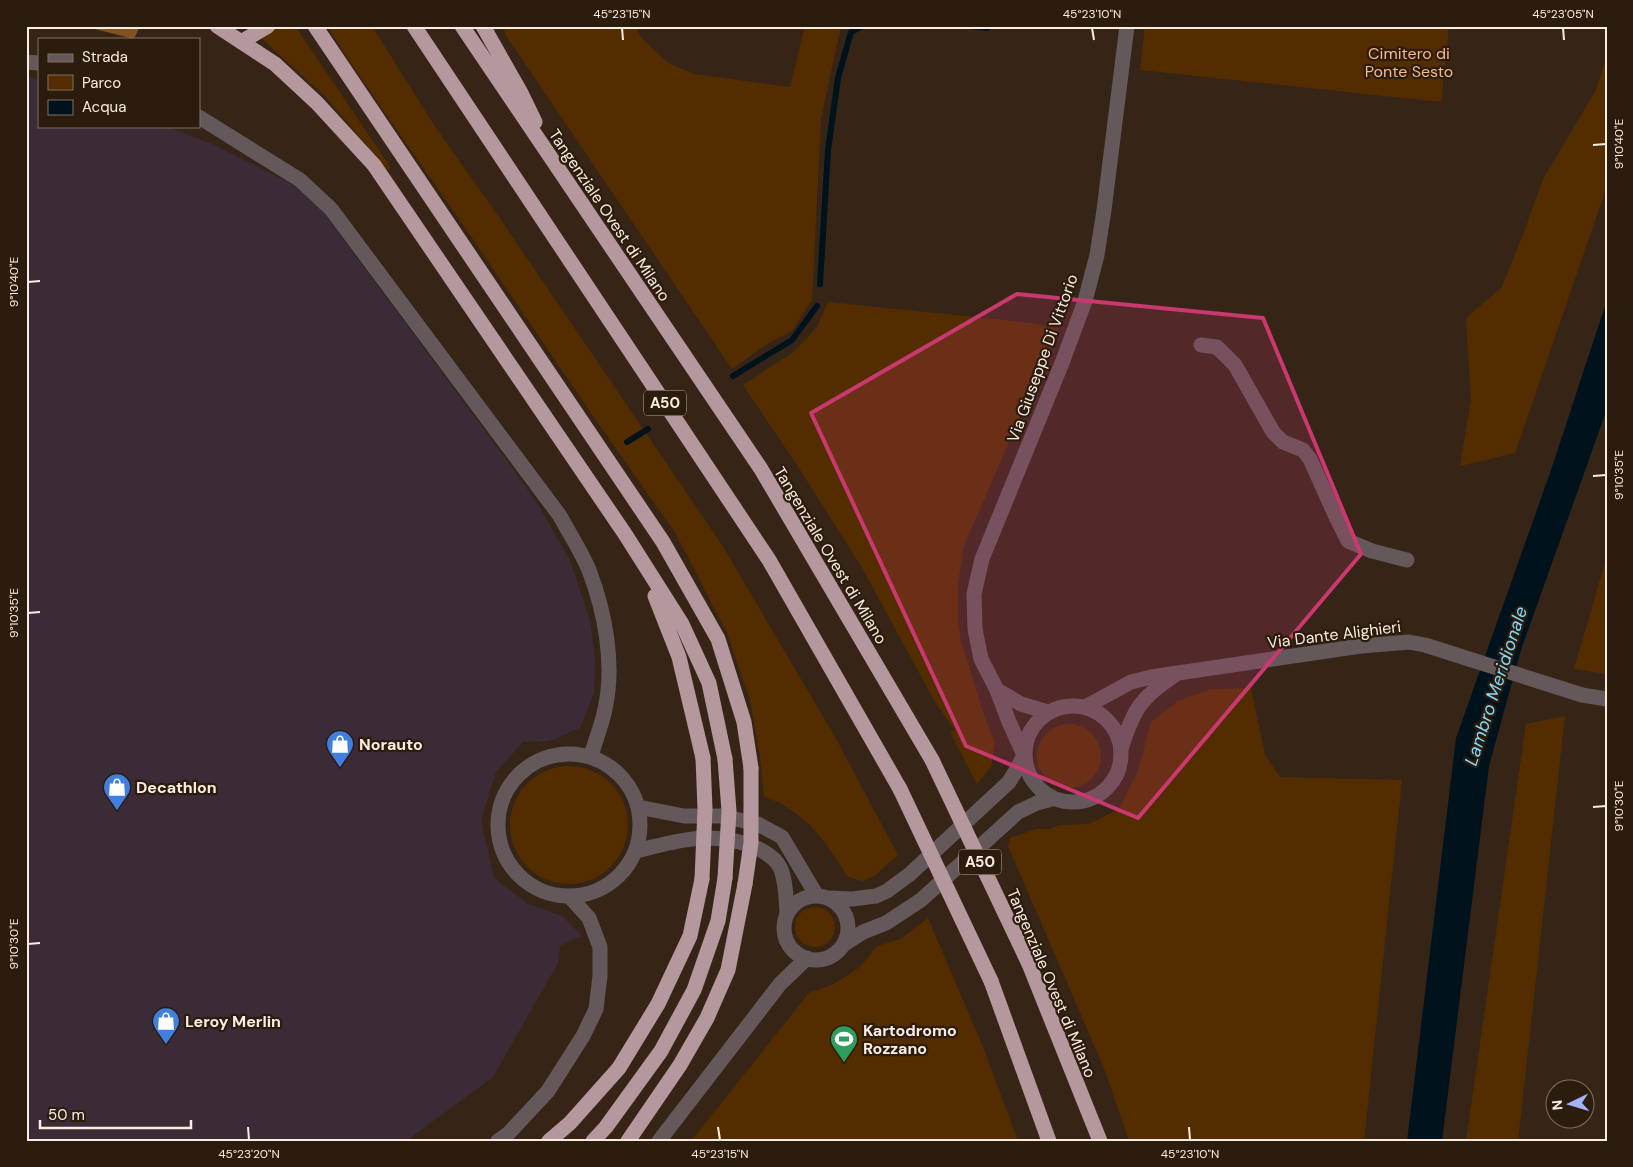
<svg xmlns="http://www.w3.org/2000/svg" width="1633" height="1167" font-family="'DM Sans',sans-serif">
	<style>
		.commercial { fill: #3b2b37 }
		.green { fill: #532d00 }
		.forest { fill: #825120 }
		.water { fill: #00131c }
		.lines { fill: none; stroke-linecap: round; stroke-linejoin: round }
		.stream { stroke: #00131c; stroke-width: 6 }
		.pedestrian { stroke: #64585a; stroke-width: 15 }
		.minor { stroke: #64585a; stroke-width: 15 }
		.tertiary { stroke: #64585a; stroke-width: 15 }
		.motorway { stroke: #b5989d; stroke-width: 15 }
		.motorway-bridge { stroke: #b5989d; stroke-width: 15 }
		.marked { fill: #ca3870; fill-opacity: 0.2; stroke: #ca3870; stroke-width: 4; stroke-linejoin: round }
		.ticks { fill: none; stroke: #f9ede4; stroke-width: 2 }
		.labels { text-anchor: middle; stroke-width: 4.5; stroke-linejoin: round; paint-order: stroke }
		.shield { fill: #2c1c0d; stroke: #bcaea4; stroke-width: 1 }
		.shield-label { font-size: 15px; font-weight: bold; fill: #f9ede4 }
		.park-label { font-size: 16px; fill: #f6bb87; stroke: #2c1c0d }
		.street-label { font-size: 16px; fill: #f9ede4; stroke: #2c1c0d }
		.poi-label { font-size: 16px; font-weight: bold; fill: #f9ede4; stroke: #2c1c0d; text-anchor: start }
		.water-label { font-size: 18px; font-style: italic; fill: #82dbfb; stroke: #2c1c0d }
		.neatline { fill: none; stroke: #f9ede4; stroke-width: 2 }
		.ticks-label { font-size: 12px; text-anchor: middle; fill: #f9ede4 }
	</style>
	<rect width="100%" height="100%" fill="#362517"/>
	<path class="commercial" d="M 26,76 L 39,80 L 39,126 L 165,126 L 215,145 L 309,193 L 508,462 L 537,503 L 570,560 L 590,620 L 595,658 L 594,692 L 580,728 L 549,741 L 523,742 L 496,772 L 481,820 L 494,878 L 528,904 L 562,916 L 582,936 L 560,946 L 558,963 L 493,1077 L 406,1141 L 26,1141 Z"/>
	<path class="green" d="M 273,26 L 295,26 L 391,168 L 388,170 L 326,97 L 261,38 Z
		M 327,26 L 372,26 L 434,125 L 503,223 L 722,545 L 835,737 L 898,855 L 873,877 L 862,881 L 848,877 C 823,838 808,814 764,796 L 760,757 L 750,700 L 727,633 L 676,534 L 591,413 L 479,248 L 352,65 Z
		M 504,26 L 635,26 L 640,36 L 668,63 L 694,74 L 790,87 L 805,26 L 841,26 L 821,119 L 812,300 L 792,331 L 767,344 L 732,369 L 505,34 Z
		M 1145,26 L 1449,26 L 1441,102 L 1140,70 Z
		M 1607,55 L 1607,186 L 1515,453 L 1460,466 L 1471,400 L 1466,318 L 1501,288 L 1523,235 L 1543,179 L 1596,90 Z
		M 828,302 L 1032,323 L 1058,329 L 964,546 L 958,584 L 958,620 L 961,641 L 985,718 L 995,743 L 991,767 L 977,784 L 950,732 L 955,730 L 935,702 L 861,566 L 797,465 L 743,385 L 792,353 L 817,327 Z
		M 1607,556 L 1607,674 L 1574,669 Z
		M 1251,688 L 1265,755 L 1280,777 L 1402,780 L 1364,1141 L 1129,1141 L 1106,1073 L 1008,846 L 1010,838 L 1036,829 L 1050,829 L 1059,825 L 1089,824 L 1119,809 L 1138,770 L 1151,722 L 1178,701 L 1211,689 Z
		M 1565,716 L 1518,1141 L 1466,1141 L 1526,724 Z
		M1037 756a32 32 0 1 1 64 0a32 32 0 1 1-64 0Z
		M510 825a59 59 0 1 1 118 0a59 59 0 1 1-118 0Z
		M795 927a20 20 0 1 1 40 0a20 20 0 1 1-40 0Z
		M 928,918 L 983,1047 L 1018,1141 L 691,1141 L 809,993 L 834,984 L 860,967 L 877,946 L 901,939 Z"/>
	<path class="forest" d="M 83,26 L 140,26 L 134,39 Z"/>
	<path class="water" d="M 1607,300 L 1607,409 L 1521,650 L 1489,766 L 1442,1141 L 1407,1141 L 1456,738 L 1551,470 Z"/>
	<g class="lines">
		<path class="stream" d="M 971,26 L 987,28 L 990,26
			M 820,284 L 828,150 L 838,78 L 851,32 L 862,26
			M 733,376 L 792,340 L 817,306
			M 627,442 L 648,429"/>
		<path class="pedestrian" d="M 1201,345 L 1217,347 L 1235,365 L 1273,432 L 1283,442 L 1303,450 L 1310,459 L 1337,519 L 1348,541 L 1372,551 L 1407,560"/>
		<path class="minor" d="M 997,690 L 1021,704 L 1048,712
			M 1024,755 L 1009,722 L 997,690 L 981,659 L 975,629 L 974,594 L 982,559 L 1062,363 L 1085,301 L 1097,255 L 1104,210 L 1127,26"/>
		<path class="tertiary" d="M 26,62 L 39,63
			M 199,117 L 300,180 L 331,209 L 560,516 C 569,533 581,551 589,570 C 605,612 615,664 605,709 C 602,725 595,741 591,756
			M1025 754a48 48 0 1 1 96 0a48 48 0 1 1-96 0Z
			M 1085,707 L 1131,682 L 1151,677 L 1361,646 L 1409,642 L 1425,645 L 1582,695 L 1607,699
			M 1121,749 C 1133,710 1141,697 1175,675
			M498 825a71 71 0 1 1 142 0a71 71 0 1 1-142 0Z
			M 638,807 L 684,816 L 721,816 L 758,824 L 782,837 L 817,896
			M 636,851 C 676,841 708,831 749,845 C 760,849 771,854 778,864 C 786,875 786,899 787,913
			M784 928a32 32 0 1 1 64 0a32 32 0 1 1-64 0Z
			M 829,898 L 852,899 L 876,896 L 887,891 L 910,874 L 1009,782 L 1017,769 L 1024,755
			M 843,945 L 863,932 L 886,923 L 921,900 L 1018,812 L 1037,803 L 1052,799
			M 498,1141 L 508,1134 L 548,1091 L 583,1036 L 596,1009 L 600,976 L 600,947 L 589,918 L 570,897
			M 659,1141 L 780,984 L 807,958"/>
		<path class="motorway" d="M 217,26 L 275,64 L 317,103 L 374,165 L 625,534 L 682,624 L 709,683 L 725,759
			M 315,26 L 663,542 L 718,639 L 744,722 L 751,768
			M 414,26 L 769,560 L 900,789
			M 462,26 L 761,469 L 932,760
			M 483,26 L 521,93 L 535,122
			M 241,42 L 268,26
			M 655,596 L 679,657 L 703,758
			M 1029,964 L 1100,1141
			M 991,981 L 1049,1141
			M 549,1141 L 570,1123 L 619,1068 L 658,1004 L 690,936 L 702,879
			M 593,1141 L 606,1127 L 661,1051 L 694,990 L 718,921 L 725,878
			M 628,1141 L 680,1065 L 707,1018 L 728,970 L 745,884"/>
		<path class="motorway-bridge" d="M 725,759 L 729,811 L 725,878
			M 932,760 L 1029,964
			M 900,789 L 991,981
			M 702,879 L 705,809 L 703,758
			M 745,884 L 751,843 L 751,768"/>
	</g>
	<path class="marked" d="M 1017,294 L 1263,318 L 1361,554 L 1138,818 L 966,746 L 811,413 Z"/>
	<path class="ticks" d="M 622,28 L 623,40M 1092,28 L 1094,40M 1563,28 L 1564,40M 1593,145 L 1606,144M 28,282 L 40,281M 1593,476 L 1606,475M 28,613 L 40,612M 1593,807 L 1606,806M 28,944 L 40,943M 248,1127 L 249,1140M 718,1127 L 720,1140M 1189,1127 L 1190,1140"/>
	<defs>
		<g id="shop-pin" transform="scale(1.4375)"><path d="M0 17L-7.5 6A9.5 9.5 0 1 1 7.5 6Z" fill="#3f7fe0" stroke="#2c1c0d"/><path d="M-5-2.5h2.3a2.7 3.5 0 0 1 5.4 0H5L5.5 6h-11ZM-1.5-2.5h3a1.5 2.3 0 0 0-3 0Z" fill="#fff"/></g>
		<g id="stadium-pin" transform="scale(1.4375)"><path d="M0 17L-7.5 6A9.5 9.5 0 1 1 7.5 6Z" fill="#2e9e5b" stroke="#2c1c0d"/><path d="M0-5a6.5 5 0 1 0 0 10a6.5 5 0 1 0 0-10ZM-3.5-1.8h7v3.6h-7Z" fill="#fff"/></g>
	</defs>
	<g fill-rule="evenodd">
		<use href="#shop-pin" x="340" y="744"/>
		<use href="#shop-pin" x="117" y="787"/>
		<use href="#shop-pin" x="166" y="1021"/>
		<use href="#stadium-pin" x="844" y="1039"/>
	</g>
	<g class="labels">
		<g class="shield">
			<rect x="644" y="390.5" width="42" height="25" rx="4"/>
			<rect x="959" y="849.5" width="42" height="25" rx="4"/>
		</g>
		<g class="shield-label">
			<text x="665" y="408">A50</text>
			<text x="980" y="867">A50</text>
		</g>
		<g class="park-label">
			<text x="1409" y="59">Cimitero di<tspan x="1409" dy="18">Ponte Sesto</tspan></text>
		</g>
		<g class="street-label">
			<text transform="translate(610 215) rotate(56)" y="6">Tangenziale Ovest di Milano</text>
			<text transform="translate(1042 358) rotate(-70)" y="6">Via Giuseppe Di Vittorio</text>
			<text transform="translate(831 555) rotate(59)" y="6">Tangenziale Ovest di Milano</text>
			<text transform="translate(1334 634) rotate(-7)" y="6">Via Dante Alighieri</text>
			<text transform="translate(1052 983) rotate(67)" y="6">Tangenziale Ovest di Milano</text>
		</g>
		<g class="poi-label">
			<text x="359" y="750">Norauto</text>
			<text x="136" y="793">Decathlon</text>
			<text x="185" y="1027">Leroy Merlin</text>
			<text x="863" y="1036">Kartodromo<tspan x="863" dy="18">Rozzano</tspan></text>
		</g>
		<g class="water-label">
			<text transform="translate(1496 686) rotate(-72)" y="6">Lambro Meridionale</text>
		</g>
	</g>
	<rect width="1633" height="1167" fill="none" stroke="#2c1c0d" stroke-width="55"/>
	<rect x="38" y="38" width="162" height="90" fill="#2c1c0d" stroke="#7e7063"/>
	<rect x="48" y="54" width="25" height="8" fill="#64585a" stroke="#7e7063"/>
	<text x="82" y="62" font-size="15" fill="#f9ede4">Strada</text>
	<rect x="48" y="75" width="25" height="15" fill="#532d00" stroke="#7e7063"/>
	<text x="82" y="88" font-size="15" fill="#f9ede4">Parco</text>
	<rect x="48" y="100" width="25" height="15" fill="#00131c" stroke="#7e7063"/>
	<text x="82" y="112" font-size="15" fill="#f9ede4">Acqua</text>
	<g transform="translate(1570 1104) rotate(265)"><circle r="24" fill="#2c1c0d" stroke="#7e7063"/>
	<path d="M0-4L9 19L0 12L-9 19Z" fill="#a3b2fd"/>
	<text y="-8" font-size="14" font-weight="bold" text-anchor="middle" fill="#f9ede4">N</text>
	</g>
	<path d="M40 1120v8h151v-8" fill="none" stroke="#f9ede4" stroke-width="2.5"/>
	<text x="48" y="1120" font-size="15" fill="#f9ede4" stroke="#2c1c0d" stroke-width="4" paint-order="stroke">50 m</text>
	<rect x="28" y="28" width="1578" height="1112" class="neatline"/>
	<g class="ticks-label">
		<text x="622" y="18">45°23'15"N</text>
		<text x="1092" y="18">45°23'10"N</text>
		<text x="1563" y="18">45°23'05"N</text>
		<text transform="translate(1619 144) rotate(-90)" y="4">9°10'40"E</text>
		<text transform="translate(14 282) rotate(-90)" y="4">9°10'40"E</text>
		<text transform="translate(1619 475) rotate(-90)" y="4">9°10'35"E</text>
		<text transform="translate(14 613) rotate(-90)" y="4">9°10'35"E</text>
		<text transform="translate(1619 806) rotate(-90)" y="4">9°10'30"E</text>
		<text transform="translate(14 944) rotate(-90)" y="4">9°10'30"E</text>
		<text x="249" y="1158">45°23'20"N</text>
		<text x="720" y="1158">45°23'15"N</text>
		<text x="1190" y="1158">45°23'10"N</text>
	</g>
</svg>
